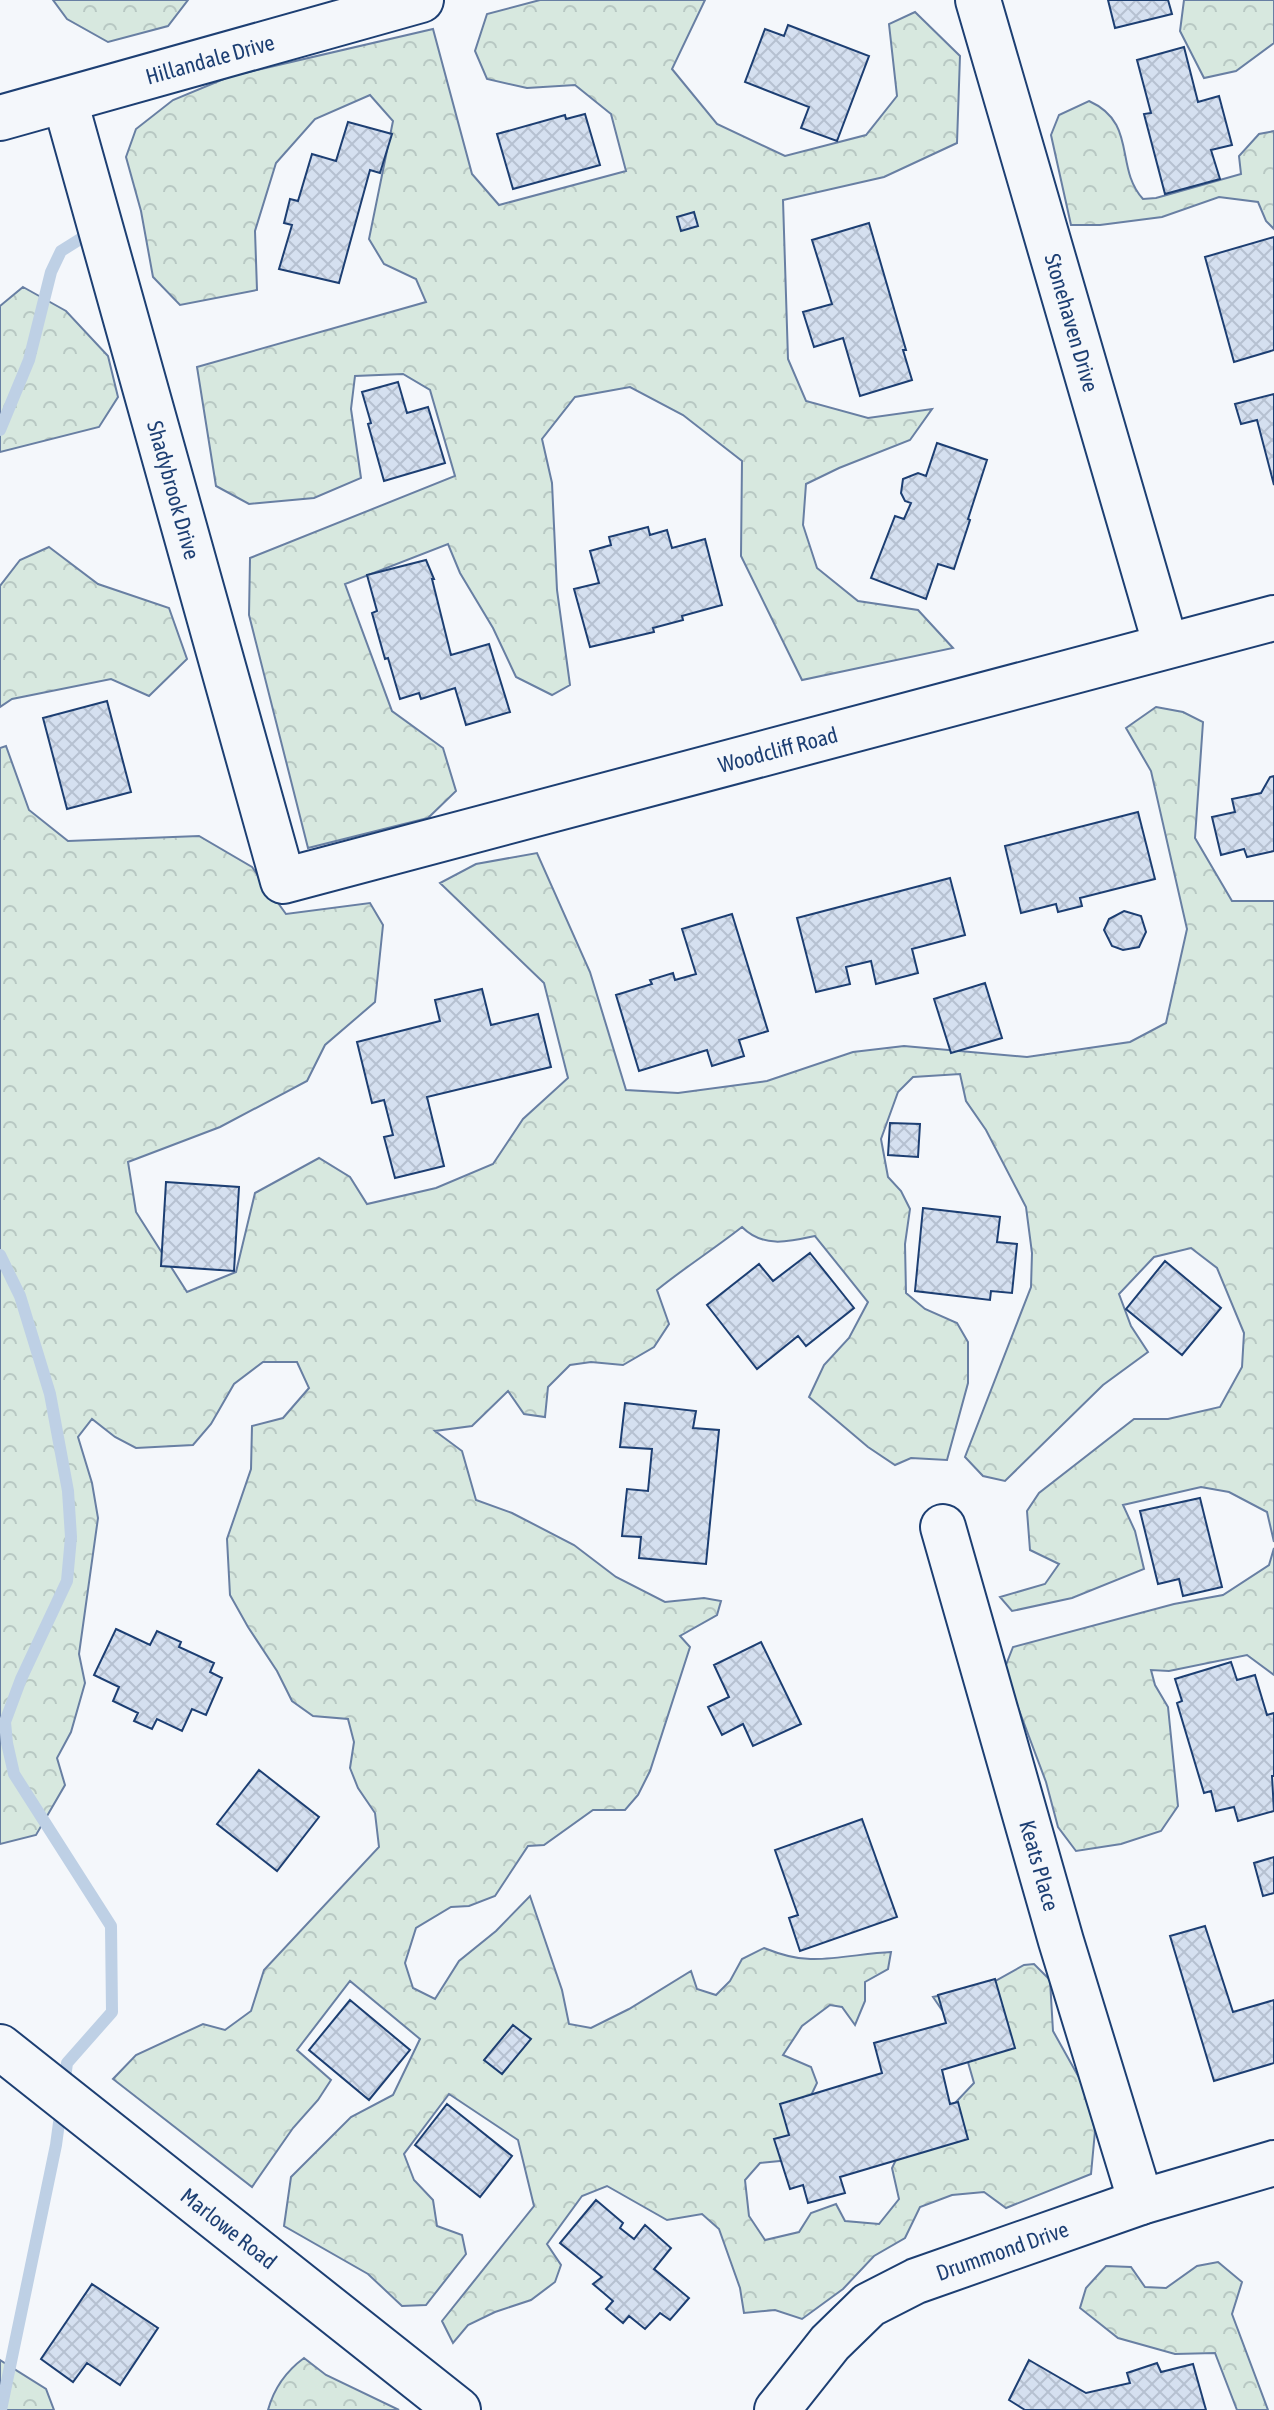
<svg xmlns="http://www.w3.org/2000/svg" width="1274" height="2410" font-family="'Asap Condensed',sans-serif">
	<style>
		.forest { fill: url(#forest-crowns); stroke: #687fa3; stroke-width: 2 }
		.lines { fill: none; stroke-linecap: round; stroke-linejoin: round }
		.stream { stroke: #bed0e5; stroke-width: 12 }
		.building { fill: url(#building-cross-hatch); stroke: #1d3f73; stroke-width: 2 }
		.minor-casing { stroke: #1d3f73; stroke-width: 48 }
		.minor { stroke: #f4f7fb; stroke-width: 44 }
		.labels { text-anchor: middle; stroke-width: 6; stroke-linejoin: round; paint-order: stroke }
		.street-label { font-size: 22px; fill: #1d3f73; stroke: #f4f7fb }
	</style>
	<defs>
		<pattern id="forest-crowns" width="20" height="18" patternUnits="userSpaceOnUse" patternTransform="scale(2)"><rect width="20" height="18" fill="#d7e8df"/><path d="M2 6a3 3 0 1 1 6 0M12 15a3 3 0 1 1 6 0" fill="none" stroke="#b8c8c3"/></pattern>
		<pattern id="building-cross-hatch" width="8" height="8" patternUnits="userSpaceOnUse" patternTransform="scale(2)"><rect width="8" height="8" fill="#d5e0f0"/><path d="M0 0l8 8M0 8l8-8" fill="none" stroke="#b6c1d1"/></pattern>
	</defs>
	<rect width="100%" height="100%" fill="#f4f7fb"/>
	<path class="forest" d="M 53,0 L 188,0 L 168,26 L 108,42 L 67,19 Z
		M 540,0 L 705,0 L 672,69 L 717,124 L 785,156 L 866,135 L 897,96 L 889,24 L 915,12 L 960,56 L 957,143 L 884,177 L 783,200 L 788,359 L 806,401 L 868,418 L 932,409 L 910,440 L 839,468 L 806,484 L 803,525 L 817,568 L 858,601 L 918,610 L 953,648 L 802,680 L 741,556 L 742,461 L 683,415 L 630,387 L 575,397 L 542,439 L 552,483 L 557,590 L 570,685 L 552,695 L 516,677 L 493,628 L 460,573 L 448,544 L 345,584 L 392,711 L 443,748 L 456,791 L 428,818 L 308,848 L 249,615 L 250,558 L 455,476 L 430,390 L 403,374 L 355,376 L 351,409 L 361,478 L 314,498 L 249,504 L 216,486 L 197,367 L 426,302 L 416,279 L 384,264 L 369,239 L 393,121 L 370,95 L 315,119 L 276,163 L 255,231 L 257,290 L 180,305 L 153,277 L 141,211 L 126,157 L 136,129 L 173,100 L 231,76 L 433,29 L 472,174 L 499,205 L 626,171 L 611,114 L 575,85 L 527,88 L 487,79 L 475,51 L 487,14 Z
		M 1184,0 L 1274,0 L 1274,43 L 1236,71 L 1204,78 L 1180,31 Z
		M 1089,101 C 1138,123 1114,167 1143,199 L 1156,198 L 1241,174 L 1239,156 L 1259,134 L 1274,131 L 1274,229 L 1266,221 L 1258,202 L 1219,197 L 1162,217 L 1100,225 L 1071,225 L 1051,135 L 1059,115 Z
		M 23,287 L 66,311 L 108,356 L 118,397 L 99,427 L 0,452 L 0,306 Z
		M 49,547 L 98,584 L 169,608 L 187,659 L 149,696 L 111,679 L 12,699 L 0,707 L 0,586 L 20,560 Z
		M 1156,707 L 1183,712 L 1203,722 L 1195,838 L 1232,901 L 1274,901 L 1274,1542 L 1267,1512 L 1229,1492 L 1201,1487 L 1123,1505 L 1135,1531 L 1144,1569 L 1072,1598 L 1012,1611 L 1000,1597 L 1045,1584 L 1059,1564 L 1030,1550 L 1027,1511 L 1039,1493 L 1134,1419 L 1168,1419 L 1220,1407 L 1242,1367 L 1244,1333 L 1217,1268 L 1191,1248 L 1154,1257 L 1119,1294 L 1131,1326 L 1148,1352 L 1103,1385 L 1005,1481 L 983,1476 L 965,1457 L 1031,1287 L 1032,1253 L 1026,1207 L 986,1130 L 966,1101 L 960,1074 L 913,1077 L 898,1092 L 881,1139 L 888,1177 L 901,1191 L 910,1209 L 905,1244 L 906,1293 L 925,1309 L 957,1323 L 968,1342 L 968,1383 L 947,1460 L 911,1458 L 895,1465 L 868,1447 L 809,1397 L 824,1365 L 849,1338 L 868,1302 L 815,1236 C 788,1242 763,1248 742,1227 C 714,1249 684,1268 657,1290 L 669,1324 L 654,1347 L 623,1365 L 591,1362 L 570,1365 L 548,1387 L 545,1417 L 524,1414 L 508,1391 L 472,1426 L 435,1431 L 462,1451 L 476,1500 L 512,1513 L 574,1545 L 616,1577 L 665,1602 L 704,1598 L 721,1601 L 717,1615 L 680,1636 L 690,1647 L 650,1771 L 638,1795 L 625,1810 L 593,1810 L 544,1845 L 528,1846 L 495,1896 L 469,1906 L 451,1907 L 416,1928 L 405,1963 L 413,1988 L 435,1999 L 459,1961 L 496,1931 L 530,1896 L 562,1990 L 569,2024 L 591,2028 L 629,2009 L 691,1971 L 697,1989 L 716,1995 L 730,1981 L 742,1959 L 764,1948 C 779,1954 797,1960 814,1959 C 840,1959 866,1953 891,1952 L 888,1969 L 865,1982 L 865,2001 L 855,2025 L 842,2007 L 830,2005 L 802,2026 L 783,2055 L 811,2067 L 817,2083 L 803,2112 L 790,2160 L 760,2163 L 745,2180 L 749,2216 L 765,2240 L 799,2232 L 811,2213 L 836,2204 L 845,2221 L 879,2224 L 899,2199 L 892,2168 L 903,2145 L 939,2120 L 974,2083 L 961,2038 L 933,1997 L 988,1985 L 1024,1965 L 1034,1964 L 1050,1980 L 1053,2031 L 1086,2090 L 1095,2131 L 1091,2174 L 1006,2208 L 984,2192 L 952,2195 L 920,2207 L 905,2238 L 874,2256 L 843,2289 L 802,2319 L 775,2310 L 744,2313 L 740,2288 L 719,2229 L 702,2214 L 667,2220 L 607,2186 L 582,2196 L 547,2244 L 561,2265 L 555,2282 L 531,2300 L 495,2312 L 468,2325 L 453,2343 L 442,2321 L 534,2206 L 518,2140 L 449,2094 L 404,2154 L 414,2180 L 433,2200 L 437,2226 L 462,2235 L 466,2254 L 426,2305 L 402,2306 L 368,2274 L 284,2226 L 291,2177 L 351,2117 L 393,2095 L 420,2039 L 350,1981 L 297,2050 L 331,2080 L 318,2100 L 293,2128 L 252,2187 L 113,2079 L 136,2055 L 203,2024 L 225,2030 L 251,2011 L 264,1970 L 379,1847 L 375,1813 L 358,1788 L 350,1768 L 354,1742 L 348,1719 L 313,1716 L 292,1701 L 277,1671 L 248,1627 L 230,1595 L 227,1539 L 251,1469 L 252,1426 L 283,1418 L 309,1388 L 297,1362 L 263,1362 L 234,1384 L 211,1424 L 193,1445 L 136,1448 L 115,1437 L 92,1419 L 78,1437 L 92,1483 L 98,1518 L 79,1654 L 85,1683 L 71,1732 L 57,1758 L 65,1785 L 36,1835 L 0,1844 L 0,748 L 6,746 L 29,810 L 68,841 L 199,836 L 252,867 L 286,914 L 370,903 L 383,925 L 375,1002 L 325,1045 L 307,1081 L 220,1127 L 128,1162 L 136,1212 L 187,1292 L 236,1272 L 255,1193 L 319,1158 L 350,1177 L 367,1204 L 436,1188 L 493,1164 L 523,1119 L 568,1078 L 544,983 L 440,883 L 476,864 L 537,853 L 590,972 L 626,1090 L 678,1093 L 767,1081 L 853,1052 L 904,1046 L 1027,1057 L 1130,1042 L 1166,1023 L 1187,929 L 1151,771 L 1126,728 Z
		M 1274,1548 L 1274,1675 L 1247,1655 L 1169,1671 L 1151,1670 L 1155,1685 L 1168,1707 L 1178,1806 L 1161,1831 L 1121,1844 L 1076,1851 L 1058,1827 L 1046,1782 L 1004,1670 L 1013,1647 L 1174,1604 L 1223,1595 L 1269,1565 Z
		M 1218,2262 L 1242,2282 L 1232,2314 L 1268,2410 L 1237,2410 L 1215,2353 L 1175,2354 L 1118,2338 L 1080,2308 L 1086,2288 L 1106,2266 L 1131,2267 L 1145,2287 L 1166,2288 L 1197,2266 Z
		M 304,2358 L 326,2375 L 399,2410 L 268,2410 C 274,2388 285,2372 304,2358 Z
		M 0,2360 L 46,2389 L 54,2410 L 0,2410 Z"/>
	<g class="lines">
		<path class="stream" d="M 0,430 L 29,360 L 51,272 L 61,251 L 93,231
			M 0,1255 L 20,1296 L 50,1394 L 68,1491 L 71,1537 L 67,1581 L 21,1679 L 5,1722 L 7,1743 L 14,1774 L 111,1926 L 112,2012 L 67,2063 L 64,2086
			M 1,2410 L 56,2145 L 61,2108"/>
	</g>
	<path class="building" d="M 1108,0 L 1168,0 L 1172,14 L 1115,28 Z
		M 788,25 L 869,56 L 837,141 L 801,128 L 809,107 L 745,82 L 765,29 L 784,36 Z
		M 1184,47 L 1198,102 L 1219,96 L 1232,145 L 1211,150 L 1220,179 L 1165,194 L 1144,114 L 1151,113 L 1137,60 Z
		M 585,114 L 600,165 L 513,189 L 497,134 L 565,115 L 566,119 Z
		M 348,122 L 392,134 L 380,173 L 370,170 L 339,283 L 279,269 L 292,225 L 284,223 L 290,199 L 298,201 L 312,154 L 336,161 Z
		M 694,212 L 698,226 L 681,231 L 677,217 Z
		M 869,223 L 906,350 L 903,350 L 912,380 L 860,396 L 843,338 L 814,347 L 803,312 L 832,304 L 812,240 Z
		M 1274,237 L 1274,350 L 1234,362 L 1205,257 Z
		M 398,382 L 407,413 L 428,407 L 445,463 L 384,481 L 368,424 L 371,423 L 362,392 Z
		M 1274,394 L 1274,485 L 1257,420 L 1241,424 L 1235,404 Z
		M 937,443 L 987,460 L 968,519 L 970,520 L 954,569 L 938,564 L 926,599 L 871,578 L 895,516 L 904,519 L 911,503 L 905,501 L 901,493 L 903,479 L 918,473 L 926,476 Z
		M 648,527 L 650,535 L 667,530 L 672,548 L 705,539 L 722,605 L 682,616 L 683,620 L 653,628 L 654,632 L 590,647 L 574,589 L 599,583 L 590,551 L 611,545 L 609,537 Z
		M 426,560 L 434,579 L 432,579 L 451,655 L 489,644 L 510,712 L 466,725 L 455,688 L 421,699 L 419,693 L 400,699 L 388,658 L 385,659 L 372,613 L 377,611 L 367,575 Z
		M 107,701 L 131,792 L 67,809 L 43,718 Z
		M 1274,776 L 1274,851 L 1247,857 L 1244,849 L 1221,855 L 1212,817 L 1235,812 L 1232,799 L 1261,793 L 1270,777 Z
		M 1138,812 L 1155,879 L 1080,898 L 1082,906 L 1058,912 L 1056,904 L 1021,913 L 1005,846 Z
		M 950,878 L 965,935 L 912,949 L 918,973 L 876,984 L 871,961 L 846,967 L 850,984 L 816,992 L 797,918 Z
		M 1124,911 L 1141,916 L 1146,932 L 1139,947 L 1123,950 L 1112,946 L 1104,930 L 1109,919 Z
		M 732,914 L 768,1031 L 739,1040 L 744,1056 L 712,1066 L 707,1050 L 639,1071 L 616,995 L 652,984 L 650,980 L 673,973 L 675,980 L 696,974 L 682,929 Z
		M 985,983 L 1002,1038 L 951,1053 L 934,999 Z
		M 482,989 L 491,1025 L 538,1014 L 551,1067 L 427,1097 L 444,1166 L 395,1178 L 384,1137 L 393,1135 L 384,1100 L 372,1103 L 357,1042 L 440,1021 L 435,1000 Z
		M 890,1123 L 920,1124 L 918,1157 L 888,1155 Z
		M 166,1182 L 239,1187 L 234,1271 L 161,1266 Z
		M 923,1208 L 1000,1217 L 997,1242 L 1017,1244 L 1012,1293 L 991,1291 L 990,1300 L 915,1291 Z
		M 810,1253 L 854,1308 L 806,1346 L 798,1336 L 757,1369 L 707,1305 L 759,1264 L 773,1281 Z
		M 1165,1261 L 1221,1308 L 1182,1355 L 1126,1309 Z
		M 625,1403 L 696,1411 L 693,1428 L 719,1430 L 706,1564 L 639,1558 L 641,1537 L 622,1536 L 627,1489 L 648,1491 L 652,1449 L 620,1447 Z
		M 1200,1498 L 1222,1587 L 1183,1596 L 1179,1579 L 1158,1584 L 1140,1511 Z
		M 116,1629 L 150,1645 L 157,1631 L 181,1642 L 179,1647 L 214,1663 L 210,1672 L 222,1678 L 206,1715 L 192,1709 L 182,1731 L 157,1719 L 152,1729 L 134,1721 L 138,1713 L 113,1701 L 119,1687 L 94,1675 Z
		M 761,1642 L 801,1724 L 753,1746 L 743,1724 L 722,1735 L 708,1707 L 729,1697 L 714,1665 Z
		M 1231,1662 L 1237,1680 L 1255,1675 L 1267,1715 L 1274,1713 L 1274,1776 L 1272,1776 L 1274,1811 L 1238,1821 L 1234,1807 L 1216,1811 L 1211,1791 L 1204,1793 L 1177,1703 L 1182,1701 L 1175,1679 Z
		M 259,1770 L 319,1817 L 277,1871 L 217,1824 Z
		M 862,1819 L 897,1917 L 800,1951 L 789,1918 L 798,1915 L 775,1850 Z
		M 1274,1857 L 1274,1893 L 1263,1896 L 1254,1863 Z
		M 1205,1926 L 1233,2012 L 1274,2000 L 1274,2063 L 1214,2081 L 1170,1936 Z
		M 995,1979 L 1015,2048 L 942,2070 L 950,2104 L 958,2102 L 968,2139 L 840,2177 L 845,2193 L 808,2203 L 803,2185 L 790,2189 L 774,2139 L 789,2135 L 780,2104 L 882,2073 L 874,2043 L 946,2023 L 938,1995 Z
		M 350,2000 L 410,2050 L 369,2100 L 309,2050 Z
		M 513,2025 L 531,2039 L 502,2074 L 484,2060 Z
		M 447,2104 L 512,2156 L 480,2197 L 415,2145 Z
		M 596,2200 L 623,2223 L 620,2228 L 634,2239 L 645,2225 L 671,2248 L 654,2269 L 689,2298 L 670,2320 L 660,2313 L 645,2329 L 629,2316 L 623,2323 L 606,2309 L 613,2301 L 593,2284 L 602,2277 L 560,2243 Z
		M 92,2284 L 158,2328 L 120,2385 L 87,2363 L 73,2382 L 41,2359 Z
		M 1029,2360 L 1086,2393 L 1130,2383 L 1127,2373 L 1157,2363 L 1161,2372 L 1193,2364 L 1206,2410 L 1025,2410 L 1009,2400 Z"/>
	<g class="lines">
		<g class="minor-casing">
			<g id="minor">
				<path id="s1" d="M 978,0 L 1166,646"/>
				<path id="s2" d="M 65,101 L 283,881 L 1274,618"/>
				<path id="s3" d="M 0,118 L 421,0"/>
				<path id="s4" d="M 943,1527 L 1061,1941 L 1141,2202"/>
				<path id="s5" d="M 0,2047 L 458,2410"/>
				<path id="s6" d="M 777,2410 L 830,2343 L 869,2305 L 916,2281 L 1141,2202 L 1274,2163"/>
			</g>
		</g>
		<use href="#minor" class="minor"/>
	</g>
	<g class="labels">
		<g class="street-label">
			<text dy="8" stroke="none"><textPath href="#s3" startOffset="218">Hillandale Drive</textPath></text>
			<text dy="8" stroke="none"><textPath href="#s1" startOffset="336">Stonehaven Drive</textPath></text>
			<text dy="8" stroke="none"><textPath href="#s2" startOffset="404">Shadybrook Drive</textPath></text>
			<text dy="8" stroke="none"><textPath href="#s2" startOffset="1322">Woodcliff Road</textPath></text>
			<text dy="8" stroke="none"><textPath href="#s4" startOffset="352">Keats Place</textPath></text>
			<text dy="8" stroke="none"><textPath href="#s5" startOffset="292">Marlowe Road</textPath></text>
			<text dy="8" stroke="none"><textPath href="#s6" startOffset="284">Drummond Drive</textPath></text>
		</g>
	</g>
</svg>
